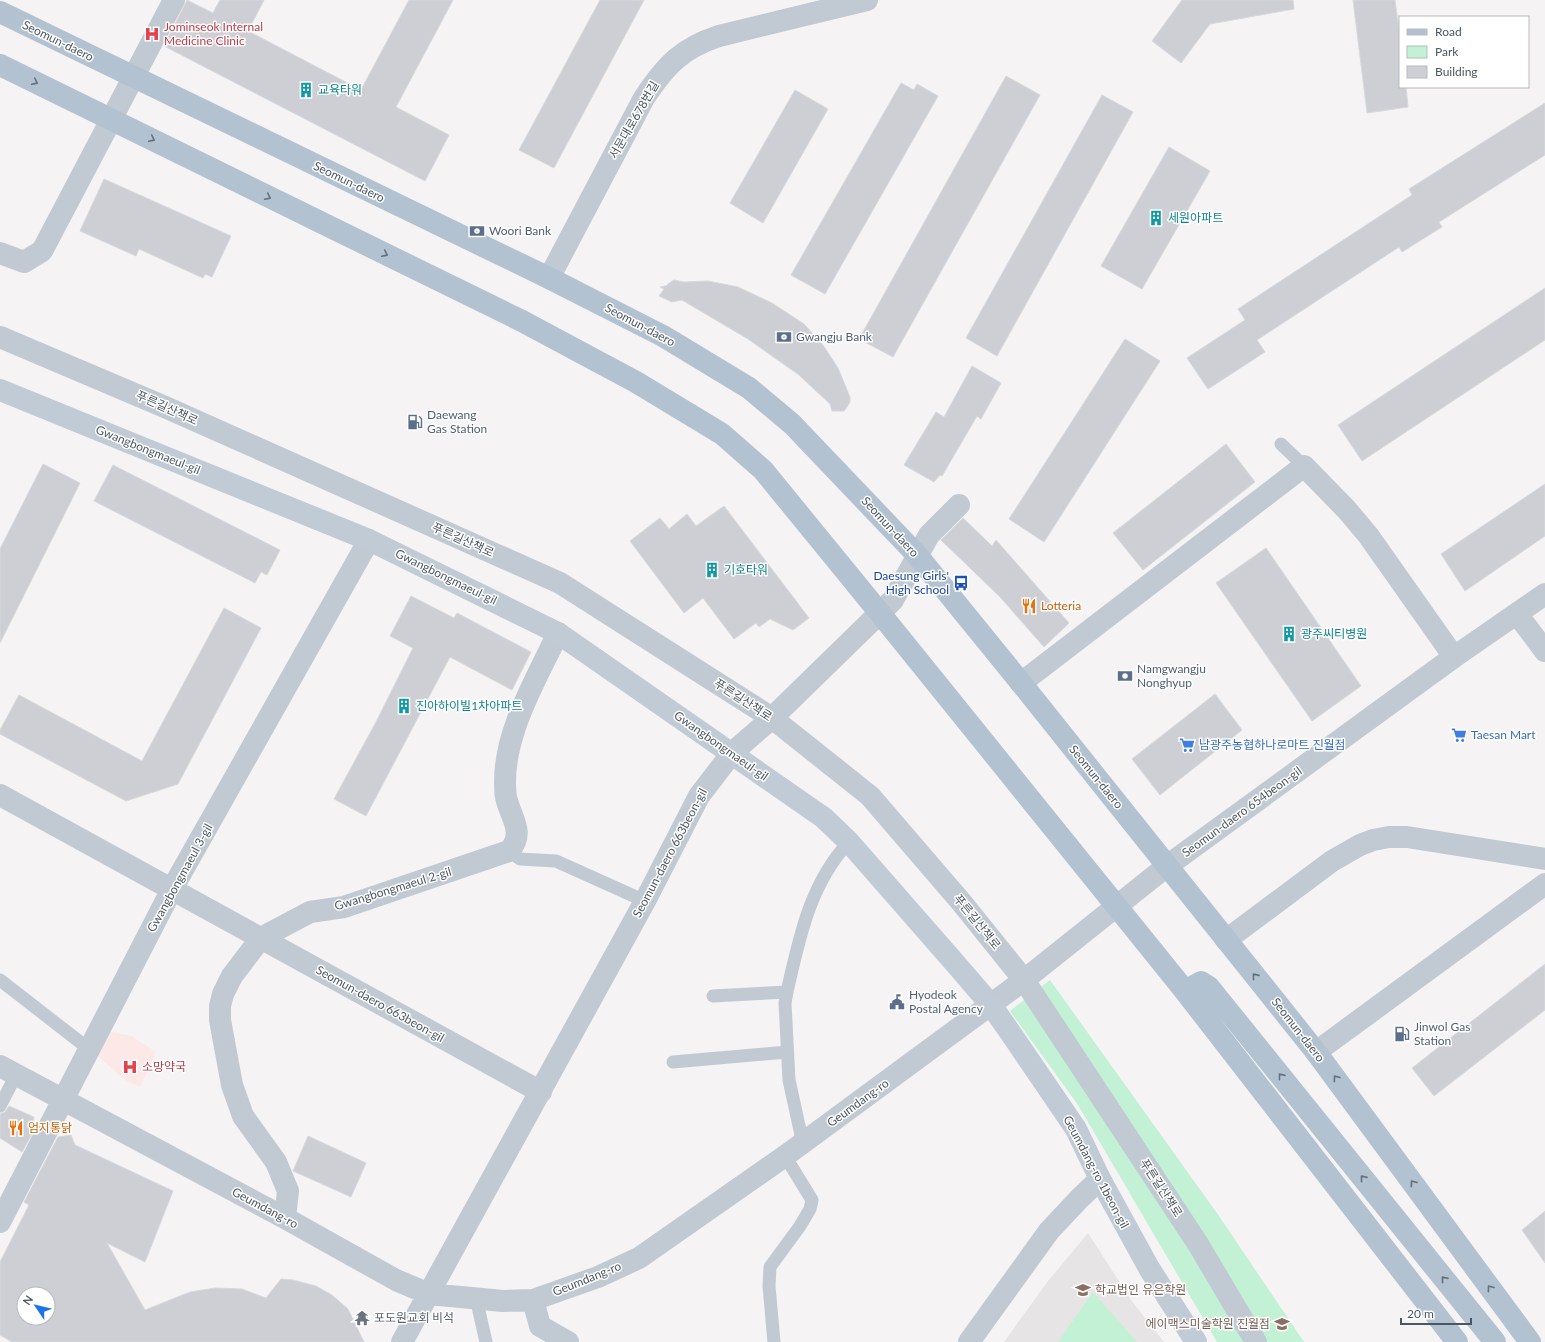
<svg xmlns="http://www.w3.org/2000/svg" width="1545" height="1342" font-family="Lato,'Noto Sans KR',sans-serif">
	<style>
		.education { fill: #e6e4e5 }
		.medical { fill: #fce8e6 }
		.green { fill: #c3f1d5 }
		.building { fill: #cdcfd5; stroke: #d7d9de; fill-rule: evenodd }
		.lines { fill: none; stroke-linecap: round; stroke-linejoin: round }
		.lane { stroke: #c1cad2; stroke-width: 13 }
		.street { stroke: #c1cad2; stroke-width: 22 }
		.secondary { stroke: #c1cbd6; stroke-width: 22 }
		.primary { stroke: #b3c2d1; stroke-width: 22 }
		.oneway { stroke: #64717d }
		.labels { text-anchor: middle; stroke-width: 3; stroke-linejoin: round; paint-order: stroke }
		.health-label { font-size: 12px; fill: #be3a42; stroke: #fff; text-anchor: start }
		.street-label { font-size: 12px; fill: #4a5661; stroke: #fff }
		.culture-label { font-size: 12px; fill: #0d838f; stroke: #fff; text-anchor: start }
		.service-label { font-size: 12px; fill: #4e5e75; stroke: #fff; text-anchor: start }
		.transit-label { font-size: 12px; fill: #164399; stroke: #fff; text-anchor: end }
		.food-label { font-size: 12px; fill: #c56008; stroke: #fff; text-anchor: start }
		.shop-label { font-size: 12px; fill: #366cbe; stroke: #fff; text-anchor: start }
		.education-label { font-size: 12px; fill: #785e54; stroke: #fff; text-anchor: start }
		.worship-label { font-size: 12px; fill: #5b616d; stroke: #fff; text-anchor: start }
	</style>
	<rect width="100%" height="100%" fill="#f5f3f3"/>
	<path class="education" d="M 1088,1233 L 1131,1300 L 1164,1342 L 1004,1342 L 1048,1281 Z"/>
	<path class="medical" d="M 107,1031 L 131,1036 L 156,1052 L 140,1087 L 127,1081 L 94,1053 Z"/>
	<path class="green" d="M 1050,980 L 1219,1216 L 1304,1342 L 1217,1342 L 1078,1105 L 1010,1011 Z
		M 1093,1292 L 1137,1342 L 1058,1342 Z"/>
	<path class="building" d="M 187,0 L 213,13 L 220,0 L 264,0 L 248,31 L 361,90 L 409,0 L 453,0 L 396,107 L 449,135 L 425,181 L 164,46 Z
		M 600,0 L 644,0 L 554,168 L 519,150 Z
		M 1182,0 L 1293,0 L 1294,9 L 1210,24 L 1181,63 L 1152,41 Z
		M 1353,0 L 1395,0 L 1400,38 L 1400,87 L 1406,87 L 1408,107 L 1367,113 Z
		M 1006,76 L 1040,95 L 893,357 L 859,339 Z
		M 901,83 L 914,90 L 917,84 L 938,96 L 825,294 L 791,275 Z
		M 795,90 L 828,109 L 763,223 L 730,203 Z
		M 1102,95 L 1133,112 L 997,356 L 966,338 Z
		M 1545,103 L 1545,155 L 1439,222 L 1442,227 L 1402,252 L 1399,247 L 1257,340 L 1265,352 L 1208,389 L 1187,358 L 1245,320 L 1238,309 L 1412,195 L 1409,189 Z
		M 1169,147 L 1210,171 L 1142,289 L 1101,266 Z
		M 104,179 L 231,236 L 212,277 L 205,274 L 203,278 L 139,249 L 136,256 L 80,231 Z
		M 674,280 L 684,282 L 708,281 L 738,287 L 772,303 L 804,324 L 823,345 L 838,368 L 850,397 L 850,402 L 847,407 L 844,411 L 832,411 L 830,404 L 799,375 L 748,339 L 682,300 L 672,302 L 659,296 L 664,289 L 660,287 L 666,286 L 668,284 Z
		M 1545,288 L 1545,340 L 1362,461 L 1338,425 Z
		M 1125,339 L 1160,361 L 1044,542 L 1009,519 Z
		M 972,366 L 1001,383 L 981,419 L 977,416 L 942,476 L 940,475 L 934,482 L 904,465 L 936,412 L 944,417 Z
		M 1226,444 L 1255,482 L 1143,570 L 1113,533 Z
		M 43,464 L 80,483 L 0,643 L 0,549 Z
		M 113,465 L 280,550 L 267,575 L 261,572 L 255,583 L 94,501 Z
		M 1545,484 L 1545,536 L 1465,591 L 1441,554 Z
		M 724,506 L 809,618 L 793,630 L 770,619 L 759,627 L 756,623 L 734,639 L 703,598 L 684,613 L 630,541 L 660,518 L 669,529 L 687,514 L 696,526 Z
		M 963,518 L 992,546 L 996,540 L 1069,623 L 1044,647 L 1000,597 L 941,540 Z
		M 1266,548 L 1361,686 L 1312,721 L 1216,583 Z
		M 411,596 L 454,618 L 457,613 L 531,652 L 512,690 L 450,657 L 366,816 L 334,799 L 376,722 L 413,648 L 390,636 Z
		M 224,608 L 261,628 L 178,784 L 126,801 L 0,734 L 0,730 L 19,695 L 142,761 Z
		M 1215,694 L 1242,730 L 1160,795 L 1132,759 Z
		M 1545,964 L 1545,1010 L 1434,1096 L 1412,1068 Z
		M 9,1106 L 34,1117 L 31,1136 L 22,1152 L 0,1138 L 0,1114 L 5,1112 Z
		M 71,1135 L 75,1145 L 173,1191 L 145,1262 L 107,1243 L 145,1310 L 190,1292 L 215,1288 L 242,1289 L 266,1298 L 281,1279 L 293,1280 L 316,1286 L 332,1295 L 348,1309 L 364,1342 L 12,1342 L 0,1335 L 0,1262 L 29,1205 L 24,1202 L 58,1137 ZM 24,1294 L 48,1294 L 48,1318 L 24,1318 Z
		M 308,1136 L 366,1163 L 351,1197 L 293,1171 Z
		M 1545,1211 L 1545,1263 L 1522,1230 Z"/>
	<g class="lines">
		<path class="lane" d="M 1281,444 L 1304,466
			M 509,851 L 520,859 L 556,861 L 645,901
			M 0,980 L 89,1049
			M 713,996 L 787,992
			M 673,1062 L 787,1052
			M 0,1106 L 16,1075
			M 803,1144 L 789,1080 L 785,1003 L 787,992 C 799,939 810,883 849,842
			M 476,1298 L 486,1342
			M 774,1342 L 769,1286 L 770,1267 L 800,1226 L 810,1209 L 812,1200 L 785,1156"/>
		<path class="street" d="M 0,253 L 24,262 L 42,251 L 174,0
			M 549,278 L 644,98 C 666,65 682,48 719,36 L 867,0
			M 0,337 L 165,407 L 560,583 L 772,718 L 870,796 L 962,903 L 1024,980 L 1198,1244 L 1256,1342
			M 1517,614 L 1545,651
			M 1021,683 L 1304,466 L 1346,509 L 1368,535 L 1454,657
			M 0,795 L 541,1092
			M 1226,940 L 1332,861 L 1360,845 L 1373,840 L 1389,837 L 1407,837 L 1545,859
			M 1316,1052 L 1545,884
			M 0,1066 L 285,1218 L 396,1280 L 429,1294 L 503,1301 L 533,1300 L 598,1277 L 639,1258 L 785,1156 L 1024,980 L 1167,866 L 1454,657 L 1545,594
			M 285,1218 L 288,1191 L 276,1162 L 243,1116 L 232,1085 L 220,1020 L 220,1006 L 223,994 L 232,976 L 261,938 L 310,912 L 344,907 L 509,851 C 525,834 512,819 507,801 C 505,795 505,788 505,782 C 505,730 536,680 558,633
			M 0,1222 L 172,889 L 369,540
			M 533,1300 L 540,1326 L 568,1342
			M 402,1342 L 645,901 L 699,796 L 732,753 L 772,718 L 893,600 L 929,535 L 959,505
			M 969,1342 L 1049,1231 L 1079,1199 L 1100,1179"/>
		<path class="secondary" d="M 0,390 L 369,540 L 558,633 L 824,818 L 849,842 L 954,962 L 991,1005 L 1014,1038 L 1076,1129 L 1100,1179 L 1149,1268 L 1196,1342"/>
		<path class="primary" d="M 0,12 L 549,278 L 663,336 L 749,388 L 792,424 L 917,555 L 1021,683 L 1316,1052 L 1530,1342
			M 0,65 L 522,321 L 636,382 L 722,434 L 763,470 L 879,612 L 1181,986 L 1457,1342
			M 1202,1008 L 1192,987 L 1201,982 L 1209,987 L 1217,997 L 1495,1342"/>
	</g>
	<defs><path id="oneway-chevron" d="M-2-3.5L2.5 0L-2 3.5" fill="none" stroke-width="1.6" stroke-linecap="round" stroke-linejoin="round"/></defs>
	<g class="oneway">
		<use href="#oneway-chevron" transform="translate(35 82) rotate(26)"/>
		<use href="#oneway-chevron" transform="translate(152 139) rotate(26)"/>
		<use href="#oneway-chevron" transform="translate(268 197) rotate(26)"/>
		<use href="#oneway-chevron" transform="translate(385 254) rotate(26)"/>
		<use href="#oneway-chevron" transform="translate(1255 976) rotate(-129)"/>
		<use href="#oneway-chevron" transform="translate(1281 1076) rotate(-129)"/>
		<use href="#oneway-chevron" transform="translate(1336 1078) rotate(-126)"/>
		<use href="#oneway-chevron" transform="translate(1363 1178) rotate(-129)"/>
		<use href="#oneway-chevron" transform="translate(1413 1183) rotate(-126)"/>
		<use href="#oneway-chevron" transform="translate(1444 1279) rotate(-129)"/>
		<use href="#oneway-chevron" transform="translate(1490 1288) rotate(-126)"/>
	</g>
	<defs>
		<g id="hospital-bare" transform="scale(1.2)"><path d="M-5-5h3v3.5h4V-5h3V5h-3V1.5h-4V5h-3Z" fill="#e0444e" stroke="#fff" stroke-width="2.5" paint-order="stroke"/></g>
		<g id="building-bare" transform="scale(1.2)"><path d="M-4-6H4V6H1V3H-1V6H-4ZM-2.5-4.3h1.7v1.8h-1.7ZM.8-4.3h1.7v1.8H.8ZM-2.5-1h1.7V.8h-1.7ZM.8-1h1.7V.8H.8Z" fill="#0f9aa8" stroke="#fff" stroke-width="2.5" paint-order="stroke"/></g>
		<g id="bank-bare" transform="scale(1.2)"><path d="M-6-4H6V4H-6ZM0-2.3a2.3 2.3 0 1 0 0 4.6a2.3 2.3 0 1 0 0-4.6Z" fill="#5c6f8a" stroke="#fff" stroke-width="2.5" paint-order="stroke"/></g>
		<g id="fuel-bare" transform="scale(1.2)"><path d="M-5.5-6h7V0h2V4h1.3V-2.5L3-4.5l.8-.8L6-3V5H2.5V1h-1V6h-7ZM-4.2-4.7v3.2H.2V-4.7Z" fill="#5c6f8a" stroke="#fff" stroke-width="2.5" paint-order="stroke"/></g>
		<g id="bus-bare" transform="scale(1.2)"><path d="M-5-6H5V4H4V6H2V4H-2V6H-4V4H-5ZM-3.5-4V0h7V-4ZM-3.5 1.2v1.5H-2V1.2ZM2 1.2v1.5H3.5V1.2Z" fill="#1a4fb4" stroke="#fff" stroke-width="2.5" paint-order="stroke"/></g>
		<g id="restaurant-bare" transform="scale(1.2)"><path d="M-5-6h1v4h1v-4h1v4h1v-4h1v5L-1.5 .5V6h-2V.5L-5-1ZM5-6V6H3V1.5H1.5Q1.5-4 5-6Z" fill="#e8710a" stroke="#fff" stroke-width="2.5" paint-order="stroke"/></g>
		<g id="supermarket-bare" transform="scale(1.2)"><path d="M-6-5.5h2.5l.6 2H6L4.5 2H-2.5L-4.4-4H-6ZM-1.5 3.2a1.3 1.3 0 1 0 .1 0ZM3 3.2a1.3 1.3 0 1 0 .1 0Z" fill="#3f7fe0" stroke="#fff" stroke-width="2.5" paint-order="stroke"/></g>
		<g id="civic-bare" transform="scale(1.2)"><path d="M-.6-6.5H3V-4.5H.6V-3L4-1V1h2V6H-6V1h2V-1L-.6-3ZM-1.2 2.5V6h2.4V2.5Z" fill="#5c6f8a" stroke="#fff" stroke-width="2.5" paint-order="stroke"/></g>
		<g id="school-bare" transform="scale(1.2)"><path d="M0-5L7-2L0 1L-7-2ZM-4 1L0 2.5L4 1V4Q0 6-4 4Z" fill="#8d6e63" stroke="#fff" stroke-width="2.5" paint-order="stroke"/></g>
		<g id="temple-bare" transform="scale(1.2)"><path d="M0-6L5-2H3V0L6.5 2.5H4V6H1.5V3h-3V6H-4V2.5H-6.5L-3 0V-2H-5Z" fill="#6b7280" stroke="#fff" stroke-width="2.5" paint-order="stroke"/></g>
	</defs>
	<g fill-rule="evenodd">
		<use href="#hospital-bare" x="152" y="34"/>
		<use href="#building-bare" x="306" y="90"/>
		<use href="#building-bare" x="1156" y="218"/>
		<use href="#bank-bare" x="477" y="231"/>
		<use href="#bank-bare" x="784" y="337"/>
		<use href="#fuel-bare" x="415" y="422"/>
		<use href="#building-bare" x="712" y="570"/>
		<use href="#bus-bare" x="961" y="583"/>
		<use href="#restaurant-bare" x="1029" y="606"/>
		<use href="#building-bare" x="1289" y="634"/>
		<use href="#bank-bare" x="1125" y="676"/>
		<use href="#building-bare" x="404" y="706"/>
		<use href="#supermarket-bare" x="1459" y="735"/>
		<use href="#supermarket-bare" x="1187" y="745"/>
		<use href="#civic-bare" x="897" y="1002"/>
		<use href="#fuel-bare" x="1402" y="1034"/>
		<use href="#hospital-bare" x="130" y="1067"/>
		<use href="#restaurant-bare" x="16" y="1128"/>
		<use href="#school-bare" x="1083" y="1290"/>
		<use href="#temple-bare" x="362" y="1318"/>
		<use href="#school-bare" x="1282" y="1324"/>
	</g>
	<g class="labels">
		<g class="health-label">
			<text x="164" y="31">Jominseok Internal<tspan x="164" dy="14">Medicine Clinic</tspan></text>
			<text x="142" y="1071">소망약국</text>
		</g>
		<g class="street-label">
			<text transform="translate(58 41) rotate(26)" y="4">Seomun-daero</text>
			<text transform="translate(634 120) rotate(-60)" y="4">서문대로678번길</text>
			<text transform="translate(349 182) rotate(26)" y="4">Seomun-daero</text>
			<text transform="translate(640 325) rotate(28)" y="4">Seomun-daero</text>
			<text transform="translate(167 408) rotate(24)" y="4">푸른길산책로</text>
			<text transform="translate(148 450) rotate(22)" y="4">Gwangbongmaeul-gil</text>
			<text transform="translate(890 527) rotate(47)" y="4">Seomun-daero</text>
			<text transform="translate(463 540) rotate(24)" y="4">푸른길산책로</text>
			<text transform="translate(446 577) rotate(26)" y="4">Gwangbongmaeul-gil</text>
			<text transform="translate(743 700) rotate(33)" y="4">푸른길산책로</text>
			<text transform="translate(721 746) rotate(35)" y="4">Gwangbongmaeul-gil</text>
			<text transform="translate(1096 777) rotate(51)" y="4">Seomun-daero</text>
			<text transform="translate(1242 812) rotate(-36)" y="4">Seomun-daero 654beon-gil</text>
			<text transform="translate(670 853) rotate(-62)" y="4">Seomun-daero 663beon-gil</text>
			<text transform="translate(180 878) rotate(-61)" y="4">Gwangbongmaeul 3-gil</text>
			<text transform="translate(393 889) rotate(-17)" y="4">Gwangbongmaeul 2-gil</text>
			<text transform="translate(977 922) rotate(51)" y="4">푸른길산책로</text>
			<text transform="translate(380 1004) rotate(29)" y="4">Seomun-daero 663beon-gil</text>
			<text transform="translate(1298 1030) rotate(52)" y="4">Seomun-daero</text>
			<text transform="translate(858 1103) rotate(-36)" y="4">Geumdang-ro</text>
			<text transform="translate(1096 1172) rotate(62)" y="4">Geumdang-ro 1beon-gil</text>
			<text transform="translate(1161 1188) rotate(57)" y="4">푸른길산책로</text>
			<text transform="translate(265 1208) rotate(28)" y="4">Geumdang-ro</text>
			<text transform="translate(587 1279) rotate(-22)" y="4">Geumdang-ro</text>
		</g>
		<g class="culture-label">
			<text x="318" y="94">교육타워</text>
			<text x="1168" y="222">세원아파트</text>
			<text x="724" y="574">기호타워</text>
			<text x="1301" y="638">광주씨티병원</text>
			<text x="416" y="710">진아하이빌1차아파트</text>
		</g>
		<g class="service-label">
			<text x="489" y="235">Woori Bank</text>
			<text x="796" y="341">Gwangju Bank</text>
			<text x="427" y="419">Daewang<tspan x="427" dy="14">Gas Station</tspan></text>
			<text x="1137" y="673">Namgwangju<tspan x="1137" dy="14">Nonghyup</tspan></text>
			<text x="909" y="999">Hyodeok<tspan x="909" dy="14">Postal Agency</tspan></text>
			<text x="1414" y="1031">Jinwol Gas<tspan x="1414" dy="14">Station</tspan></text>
		</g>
		<g class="transit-label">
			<text x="949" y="580">Daesung Girls'<tspan x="949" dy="14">High School</tspan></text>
		</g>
		<g class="food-label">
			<text x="1041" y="610">Lotteria</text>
			<text x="28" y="1132">엄지통닭</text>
		</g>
		<g class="shop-label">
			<text x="1471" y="739">Taesan Mart</text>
			<text x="1199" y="749">남광주농협하나로마트 진월점</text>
		</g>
		<g class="education-label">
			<text x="1095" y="1294">학교법인 유은학원</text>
			<text x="1270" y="1328" text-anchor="end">에이맥스미술학원 진월점</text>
		</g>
		<g class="worship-label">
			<text x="374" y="1322">포도원교회 비석</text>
		</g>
	</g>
	<rect x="1399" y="16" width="130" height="72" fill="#ffffff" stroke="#b7bbc0"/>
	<rect x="1407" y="29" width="20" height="6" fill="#b3c2d1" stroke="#b7bbc0"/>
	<text x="1435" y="36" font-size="12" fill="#4a5661">Road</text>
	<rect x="1407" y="46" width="20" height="12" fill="#c3f1d5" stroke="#b7bbc0"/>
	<text x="1435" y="56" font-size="12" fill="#4a5661">Park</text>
	<rect x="1407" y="66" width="20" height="12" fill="#cdcfd5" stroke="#b7bbc0"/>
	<text x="1435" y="76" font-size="12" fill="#4a5661">Building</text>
	<g transform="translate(36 1306) rotate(305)"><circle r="19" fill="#ffffff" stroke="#b7bbc0"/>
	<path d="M0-3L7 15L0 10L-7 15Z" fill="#1a73e8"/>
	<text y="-6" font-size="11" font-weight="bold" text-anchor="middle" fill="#4a5661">N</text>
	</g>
	<path d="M1401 1318v6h70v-6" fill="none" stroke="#4a5661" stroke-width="2"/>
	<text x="1407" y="1318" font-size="12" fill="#4a5661" stroke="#ffffff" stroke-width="3" paint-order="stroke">20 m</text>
</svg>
